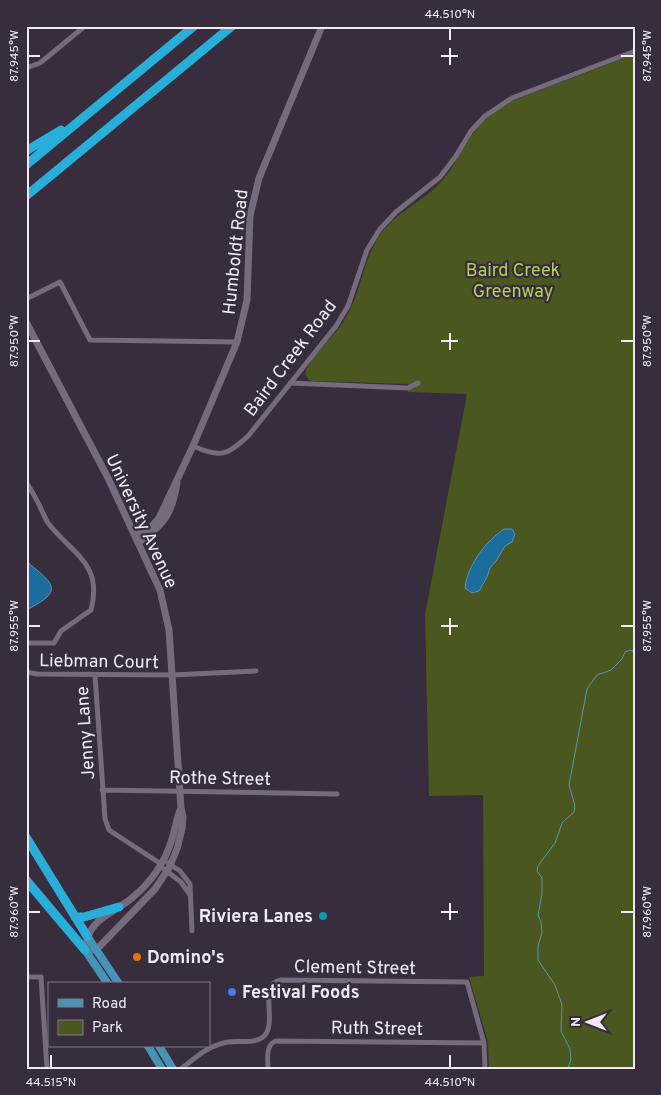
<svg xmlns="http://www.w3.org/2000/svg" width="661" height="1095" font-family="Overpass,sans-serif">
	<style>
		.green { fill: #4a5820 }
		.water { fill: #1b6d9b; stroke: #5b92b6 }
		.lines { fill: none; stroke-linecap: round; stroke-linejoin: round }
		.stream { stroke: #5b92b6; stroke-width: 1 }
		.street { stroke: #766a7d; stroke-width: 5 }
		.secondary { stroke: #766a7d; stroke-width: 7 }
		.primary { stroke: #4793b5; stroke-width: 8 }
		.highway { stroke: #27afda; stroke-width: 9 }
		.ticks { fill: none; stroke: #f1eaf5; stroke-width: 2 }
		.culture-dot { fill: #0f9aa8; stroke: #372d3d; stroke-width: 2 }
		.food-dot { fill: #e8710a; stroke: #372d3d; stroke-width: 2 }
		.shop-dot { fill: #3f7fe0; stroke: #372d3d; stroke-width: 2 }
		.labels { text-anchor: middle; stroke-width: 4.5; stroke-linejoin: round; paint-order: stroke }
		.street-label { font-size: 18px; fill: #f1eaf5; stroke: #372d3d }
		.park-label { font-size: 18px; fill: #b2d452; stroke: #372d3d }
		.poi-label { font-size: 18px; font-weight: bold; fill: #f1eaf5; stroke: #372d3d; text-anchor: start }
		.neatline { fill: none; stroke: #f1eaf5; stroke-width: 2 }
		.ticks-label { font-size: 12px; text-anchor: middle; fill: #f1eaf5 }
	</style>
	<rect width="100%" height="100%" fill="#372d3d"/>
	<path class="green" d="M 635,54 L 635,1069 L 489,1069 L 488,1042 L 469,977 L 484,976 L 483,795 L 429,796 L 425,615 L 467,394 L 408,392 L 408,384 L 313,381 L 309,380 L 305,374 C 308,360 336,334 345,319 C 360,295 362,266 376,241 C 393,213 416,206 438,185 C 455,168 463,145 479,126 C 489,115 499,108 512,101 Z"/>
	<path class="water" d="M 504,529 L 512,529 L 515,534 L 512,542 L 505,546 L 496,561 L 490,568 L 487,577 L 479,591 L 472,593 L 465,588 C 467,566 486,541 504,529 Z
		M 26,561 C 52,583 67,590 26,610 Z"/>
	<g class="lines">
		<path class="stream" d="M 568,1069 L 571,1059 L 570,1049 L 561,1031 L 562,1005 L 555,985 L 538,960 L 538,946 L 542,933 L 541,922 L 538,915 L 542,894 L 542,878 L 537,871 L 538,866 L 555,843 L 562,823 L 574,812 L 575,806 L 569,785 L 587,689 L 597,675 L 611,670 L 622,659 L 625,652 L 630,650 L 635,652"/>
		<path class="street" d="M 26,68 L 40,63 L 85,26
			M 26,299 L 60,282 L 90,340 L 237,342
			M 290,383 L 408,388 L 418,383
			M 193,446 C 220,458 227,456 249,435 L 336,326 L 348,306 L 367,250 L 380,229 L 396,212 L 440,177 L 456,156 L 471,131 L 485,116 L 512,98 L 635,51
			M 26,482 C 30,488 33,493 36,499 C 41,507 43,515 48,523 C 73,555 103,563 91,610 L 61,631 L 54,643 L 26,643
			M 26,672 L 37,674 L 172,675 L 256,671
			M 95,675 L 105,819 L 109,830 L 161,864
			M 102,790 L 337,794
			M 168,863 L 180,871 L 190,884 L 192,931
			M 160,866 L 181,882 L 190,895
			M 26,977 L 41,977 L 47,1069
			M 181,1069 C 196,1057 209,1045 228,1042 C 239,1040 257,1045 265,1035 C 277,1021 258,983 281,980 L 467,982 L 484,1043 L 485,1069
			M 268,1069 C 268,1059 265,1045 276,1041 L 484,1043"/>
		<path class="secondary" d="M 26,322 L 108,478 L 160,590 L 169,630 L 181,808 L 183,817 L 182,829 L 177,849 L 169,868 L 155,889 L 100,946 L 94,950 L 85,950 C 88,918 110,916 132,898 C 150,883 164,864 171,842 C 175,831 176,819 181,808
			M 136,535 L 152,526 L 159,518 L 193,446 L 237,342 L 247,300 L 250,216 L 259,178 L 322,26
			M 139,542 C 164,525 172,514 177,483"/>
		<path class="primary" d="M 87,936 L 119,984
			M 85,950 L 108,984
			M 148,1046 L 162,1069
			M 159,1046 L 173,1069"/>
		<path class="highway" d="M 26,151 L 61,130
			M 26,165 L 194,26
			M 26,196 L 232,26
			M 26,837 L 87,936
			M 26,880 L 85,950
			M 75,917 L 84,917 L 119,907"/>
	</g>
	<path class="ticks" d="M 450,28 L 450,40M 450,48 L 450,65M 28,56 L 40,56M 441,56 L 458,56M 621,56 L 634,56M 450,333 L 450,350M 28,341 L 40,341M 441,341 L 458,341M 621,341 L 634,341M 450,618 L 450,635M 28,626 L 40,626M 441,626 L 458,626M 621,626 L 634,626M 450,903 L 450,920M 28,912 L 40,912M 441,912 L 458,912M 621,912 L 634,912M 51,1055 L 51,1068M 450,1055 L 450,1068"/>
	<circle class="culture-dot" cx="323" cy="916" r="5"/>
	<circle class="food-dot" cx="137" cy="957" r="5"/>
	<circle class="shop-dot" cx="232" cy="992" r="5"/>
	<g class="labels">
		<g class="street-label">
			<text transform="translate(235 252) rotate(-84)" y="6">Humboldt Road</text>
			<text transform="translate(290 358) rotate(-53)" y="6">Baird Creek Road</text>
			<text transform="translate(142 521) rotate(65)" y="6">University Avenue</text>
			<text transform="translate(99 661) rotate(1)" y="6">Liebman Court</text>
			<text transform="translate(85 733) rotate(-94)" y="6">Jenny Lane</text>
			<text transform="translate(220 778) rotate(1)" y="6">Rothe Street</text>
			<text transform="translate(355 967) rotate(1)" y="6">Clement Street</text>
			<text transform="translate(377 1028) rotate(1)" y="6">Ruth Street</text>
		</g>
		<g class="park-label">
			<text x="513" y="276">Baird Creek<tspan x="513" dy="21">Greenway</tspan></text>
		</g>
		<g class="poi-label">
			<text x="313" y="922" text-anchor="end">Riviera Lanes</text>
			<text x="147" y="963">Domino's</text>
			<text x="242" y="998">Festival Foods</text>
		</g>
	</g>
	<rect width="661" height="1095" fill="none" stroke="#372d3d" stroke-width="55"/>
	<rect x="48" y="982" width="162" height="65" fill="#372d3d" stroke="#817987"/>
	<rect x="58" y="999" width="25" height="8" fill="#4793b5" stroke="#817987"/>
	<text x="92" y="1008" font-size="15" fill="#f1eaf5">Road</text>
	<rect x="58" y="1020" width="25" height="15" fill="#4a5820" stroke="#817987"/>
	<text x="92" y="1032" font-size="15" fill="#f1eaf5">Park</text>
	<g transform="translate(588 1022) rotate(270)" stroke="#372d3d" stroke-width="4" paint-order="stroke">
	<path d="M0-4L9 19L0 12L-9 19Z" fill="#f1eaf5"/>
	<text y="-8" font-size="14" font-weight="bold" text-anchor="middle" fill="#f1eaf5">N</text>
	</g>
	<rect x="28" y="28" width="606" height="1040" class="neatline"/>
	<g class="ticks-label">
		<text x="450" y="18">44.510°N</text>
		<text transform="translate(647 56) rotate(-90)" y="4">87.945°W</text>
		<text transform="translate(14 56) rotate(-90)" y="4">87.945°W</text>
		<text transform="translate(647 341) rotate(-90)" y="4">87.950°W</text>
		<text transform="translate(14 341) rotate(-90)" y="4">87.950°W</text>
		<text transform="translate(647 626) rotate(-90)" y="4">87.955°W</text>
		<text transform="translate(14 626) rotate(-90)" y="4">87.955°W</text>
		<text transform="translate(14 912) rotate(-90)" y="4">87.960°W</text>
		<text transform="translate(647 912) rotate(-90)" y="4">87.960°W</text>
		<text x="51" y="1086">44.515°N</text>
		<text x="450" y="1086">44.510°N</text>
	</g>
</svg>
